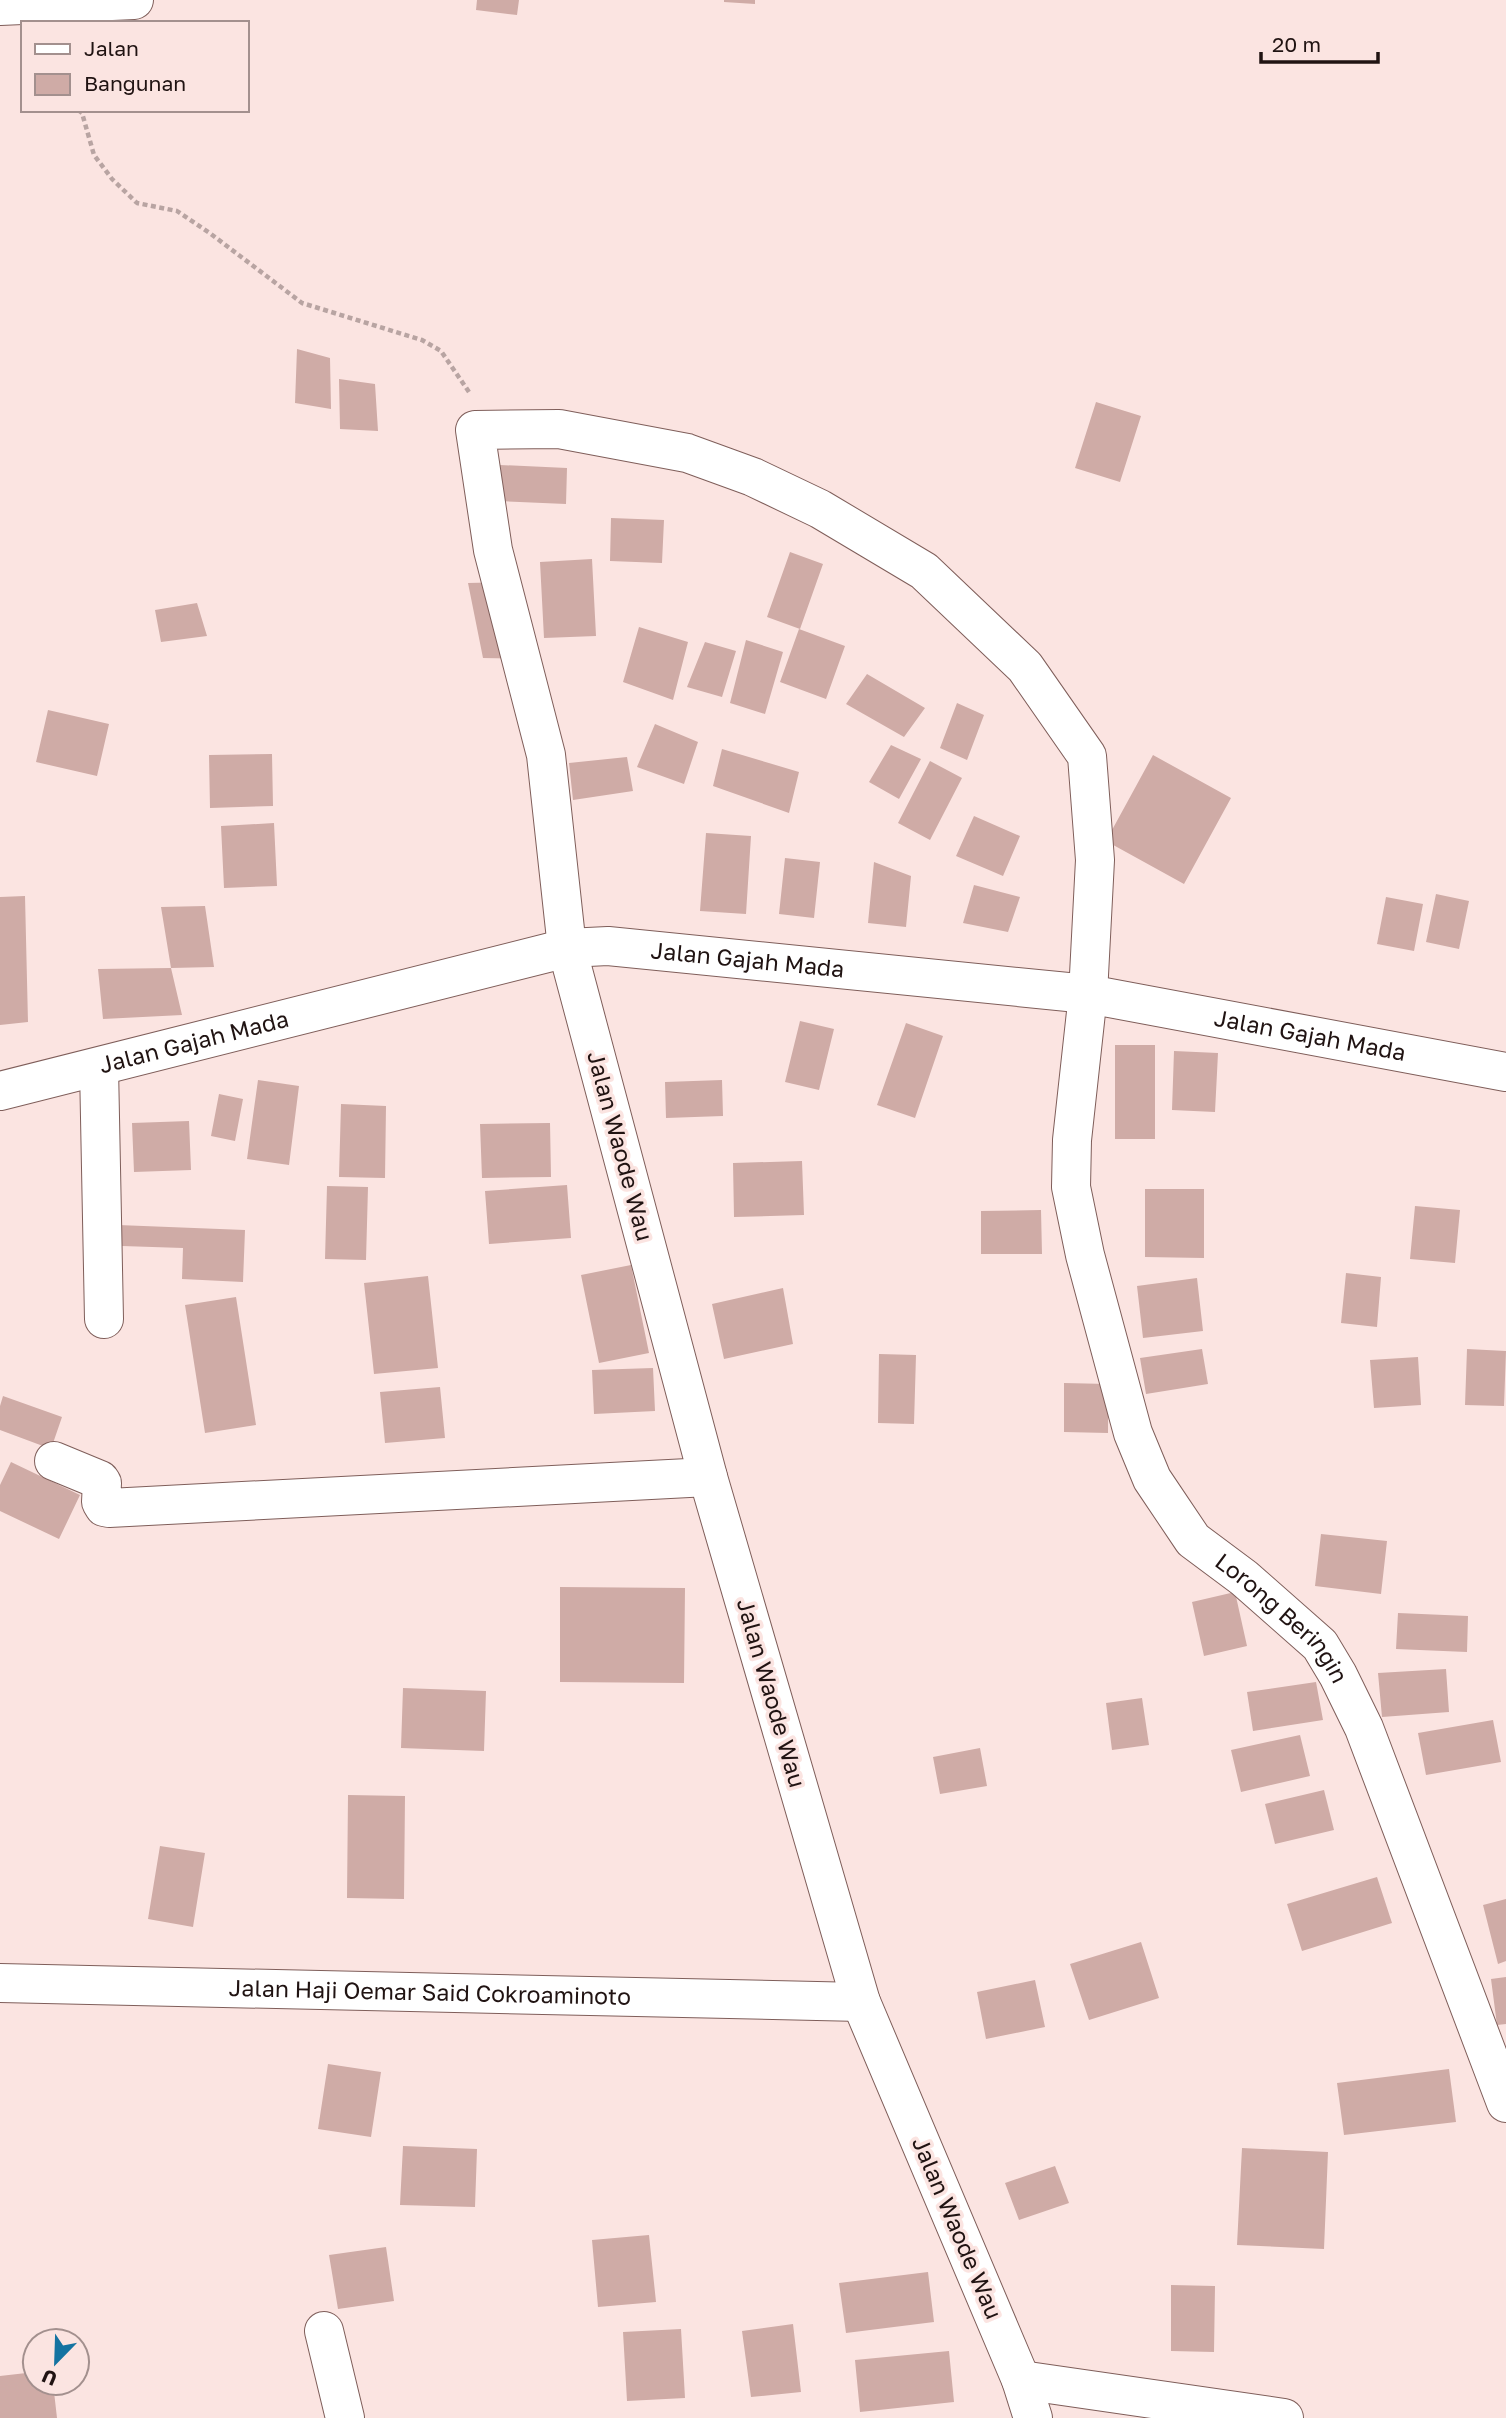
<svg xmlns="http://www.w3.org/2000/svg" width="1506" height="2418" font-family="'Golos Text',sans-serif">
	<style>
		.building { fill: #cfaba6 }
		.lines { fill: none; stroke-linecap: round; stroke-linejoin: round }
		.minor-casing { stroke: #7f5e5a; stroke-width: 40 }
		.highway-casing { stroke: #7f5e5a; stroke-width: 40 }
		.path { stroke: #b8a4a2; stroke-width: 4.5; stroke-dasharray: 5 3.5; stroke-linecap: butt }
		.minor { stroke: #fff; stroke-width: 38 }
		.highway { stroke: #fff; stroke-width: 38 }
		.labels { text-anchor: middle; stroke-width: 7; stroke-linejoin: round; paint-order: stroke }
		.street-label { font-size: 23px; fill: #201312; stroke: #fbe4e1 }
	</style>
	<rect width="100%" height="100%" fill="#fbe4e1"/>
	<path class="building" d="M 477,0 L 519,0 L 517,15 L 476,10 Z
		M 724,0 L 755,0 L 755,4 L 724,2 Z
		M 297,349 L 330,358 L 331,409 L 295,403 Z
		M 339,379 L 375,384 L 378,431 L 340,429 Z
		M 1096,402 L 1141,416 L 1120,482 L 1075,468 Z
		M 500,465 L 567,468 L 566,504 L 499,501 Z
		M 611,518 L 664,520 L 662,563 L 610,561 Z
		M 790,552 L 823,564 L 800,629 L 767,617 Z
		M 592,559 L 596,636 L 544,638 L 540,562 Z
		M 515,582 L 528,659 L 483,658 L 468,583 Z
		M 197,603 L 207,636 L 161,642 L 155,610 Z
		M 639,627 L 688,642 L 673,700 L 623,682 Z
		M 799,629 L 845,646 L 826,699 L 780,682 Z
		M 746,640 L 783,652 L 765,714 L 730,703 Z
		M 705,642 L 736,651 L 722,697 L 687,687 Z
		M 867,674 L 925,708 L 904,737 L 846,704 Z
		M 957,703 L 984,715 L 967,760 L 940,748 Z
		M 48,710 L 109,724 L 97,776 L 36,762 Z
		M 655,724 L 698,742 L 684,784 L 637,767 Z
		M 891,745 L 921,759 L 899,799 L 869,782 Z
		M 722,749 L 799,772 L 789,813 L 713,786 Z
		M 272,754 L 273,806 L 210,808 L 209,755 Z
		M 1153,755 L 1231,798 L 1184,884 L 1106,841 Z
		M 627,757 L 633,791 L 573,800 L 569,763 Z
		M 930,761 L 962,778 L 930,840 L 898,823 Z
		M 974,816 L 1020,836 L 1003,876 L 956,856 Z
		M 274,823 L 277,886 L 224,888 L 221,826 Z
		M 706,833 L 751,836 L 746,914 L 700,911 Z
		M 785,858 L 820,862 L 814,918 L 779,914 Z
		M 874,862 L 911,876 L 906,927 L 868,923 Z
		M 974,885 L 1020,897 L 1008,932 L 963,923 Z
		M 1436,894 L 1469,901 L 1459,949 L 1426,942 Z
		M 25,896 L 28,1022 L 0,1025 L 0,897 Z
		M 1386,897 L 1423,904 L 1414,951 L 1377,944 Z
		M 205,906 L 214,967 L 171,968 L 161,907 Z
		M 171,968 L 182,1015 L 103,1019 L 98,969 Z
		M 800,1021 L 834,1029 L 819,1090 L 785,1082 Z
		M 906,1023 L 943,1036 L 915,1118 L 877,1105 Z
		M 1115,1045 L 1155,1045 L 1155,1139 L 1115,1139 Z
		M 1174,1051 L 1218,1053 L 1215,1112 L 1172,1110 Z
		M 258,1080 L 299,1086 L 289,1165 L 247,1159 Z
		M 722,1080 L 723,1116 L 666,1118 L 665,1082 Z
		M 219,1094 L 243,1099 L 235,1141 L 211,1136 Z
		M 341,1104 L 386,1106 L 385,1178 L 339,1177 Z
		M 189,1121 L 191,1170 L 134,1172 L 132,1123 Z
		M 550,1123 L 551,1177 L 482,1178 L 480,1124 Z
		M 802,1161 L 804,1215 L 734,1217 L 733,1163 Z
		M 567,1185 L 571,1238 L 489,1244 L 485,1191 Z
		M 327,1186 L 368,1187 L 366,1260 L 325,1259 Z
		M 1145,1189 L 1204,1189 L 1204,1258 L 1145,1257 Z
		M 1415,1206 L 1460,1210 L 1455,1263 L 1410,1259 Z
		M 1041,1210 L 1042,1254 L 981,1254 L 981,1211 Z
		M 118,1225 L 245,1230 L 243,1282 L 182,1279 L 183,1248 L 122,1246 Z
		M 631,1265 L 649,1353 L 599,1363 L 581,1275 Z
		M 1346,1273 L 1381,1277 L 1377,1327 L 1341,1323 Z
		M 428,1276 L 438,1368 L 374,1374 L 364,1283 Z
		M 1197,1278 L 1203,1331 L 1143,1338 L 1137,1286 Z
		M 783,1288 L 793,1344 L 724,1359 L 712,1304 Z
		M 236,1297 L 256,1425 L 205,1433 L 185,1305 Z
		M 1202,1349 L 1208,1384 L 1146,1394 L 1140,1358 Z
		M 1467,1349 L 1506,1351 L 1504,1406 L 1465,1405 Z
		M 879,1354 L 916,1355 L 914,1424 L 878,1423 Z
		M 1418,1357 L 1421,1405 L 1374,1408 L 1370,1360 Z
		M 653,1368 L 655,1411 L 594,1414 L 592,1370 Z
		M 1064,1383 L 1108,1384 L 1108,1433 L 1064,1432 Z
		M 440,1387 L 445,1438 L 385,1443 L 380,1392 Z
		M 3,1396 L 62,1417 L 51,1449 L 0,1430 L 0,1406 Z
		M 11,1462 L 80,1495 L 59,1539 L 0,1511 L 0,1485 Z
		M 1321,1534 L 1387,1541 L 1381,1594 L 1315,1586 Z
		M 560,1587 L 685,1588 L 684,1683 L 560,1682 Z
		M 1235,1592 L 1247,1646 L 1204,1656 L 1192,1602 Z
		M 1398,1613 L 1468,1616 L 1467,1652 L 1396,1649 Z
		M 1446,1669 L 1449,1712 L 1382,1717 L 1378,1673 Z
		M 1316,1682 L 1323,1720 L 1253,1731 L 1247,1692 Z
		M 403,1688 L 486,1691 L 484,1751 L 401,1748 Z
		M 1142,1698 L 1149,1745 L 1112,1750 L 1106,1703 Z
		M 1493,1720 L 1501,1762 L 1426,1775 L 1418,1733 Z
		M 1300,1735 L 1310,1776 L 1241,1792 L 1231,1750 Z
		M 980,1748 L 987,1786 L 940,1794 L 933,1757 Z
		M 1324,1790 L 1334,1830 L 1275,1844 L 1265,1804 Z
		M 348,1795 L 405,1796 L 404,1899 L 347,1898 Z
		M 160,1846 L 205,1853 L 193,1927 L 148,1919 Z
		M 1377,1877 L 1392,1923 L 1302,1951 L 1287,1904 Z
		M 1506,1899 L 1506,1961 L 1498,1964 L 1483,1905 Z
		M 1141,1942 L 1159,1998 L 1089,2020 L 1070,1964 Z
		M 1506,1977 L 1506,2024 L 1497,2025 L 1491,1979 Z
		M 1035,1980 L 1045,2027 L 986,2039 L 977,1992 Z
		M 328,2064 L 381,2072 L 371,2137 L 318,2129 Z
		M 1449,2069 L 1456,2122 L 1344,2135 L 1337,2083 Z
		M 403,2146 L 477,2149 L 475,2207 L 400,2205 Z
		M 1242,2148 L 1328,2152 L 1324,2249 L 1237,2245 Z
		M 1055,2166 L 1069,2203 L 1019,2220 L 1005,2183 Z
		M 649,2235 L 656,2302 L 598,2307 L 592,2240 Z
		M 386,2247 L 394,2301 L 338,2309 L 329,2255 Z
		M 928,2272 L 934,2322 L 846,2333 L 839,2283 Z
		M 1171,2285 L 1215,2286 L 1214,2352 L 1171,2351 Z
		M 793,2324 L 801,2392 L 751,2397 L 742,2331 Z
		M 681,2329 L 685,2398 L 627,2401 L 623,2332 Z
		M 949,2351 L 954,2402 L 860,2412 L 855,2360 Z
		M 35,2372 L 35,2383 L 53,2383 L 57,2418 L 0,2418 L 0,2376 Z"/>
	<g class="lines">
		<g class="minor-casing">
			<g id="minor">
				<path d="M 0,6 L 134,0"/>
				<path d="M 99,1067 L 104,1319"/>
				<path d="M 54,1461 L 100,1480 L 102,1483 L 101,1502 L 104,1507 L 109,1508 L 708,1477"/>
				<path id="s1" d="M 0,1983 L 861,2002"/>
				<path d="M 324,2331 L 345,2418"/>
				<path d="M 1021,2380 L 1284,2418"/>
				<path id="s2" d="M 1033,2418 L 1021,2380 L 861,2002 L 708,1477 L 567,948 L 546,755 L 493,550 L 475,430 L 559,429 L 687,453 L 753,477 L 820,509 L 924,571 L 1025,667 L 1087,756 L 1095,860 L 1088,994 L 1072,1140 L 1071,1187 L 1085,1255 L 1133,1433 L 1152,1479 L 1193,1540 L 1244,1578 L 1320,1645 L 1338,1675 L 1364,1728 L 1506,2103"/>
			</g>
		</g>
		<g class="highway-casing">
			<g id="highway">
				<path id="s3" d="M 0,1091 L 567,948 L 608,946 L 1088,994 L 1506,1072"/>
			</g>
		</g>
		<path class="path" d="M 78,110 L 82,113 L 94,155 L 112,179 L 137,203 L 177,211 L 211,234 L 302,303 L 422,340 L 441,351 L 469,392"/>
		<use href="#minor" class="minor"/>
		<use href="#highway" class="highway"/>
	</g>
	<g class="labels">
		<g class="street-label">
			<text dy="8" stroke="none"><textPath href="#s3" startOffset="766">Jalan Gajah Mada</textPath></text>
			<text dy="8" stroke="none"><textPath href="#s3" startOffset="1334">Jalan Gajah Mada</textPath></text>
			<text dy="8" stroke="none"><textPath href="#s3" startOffset="200">Jalan Gajah Mada</textPath></text>
			<text transform="translate(620 1146) rotate(75)" y="8">Jalan Waode Wau</text>
			<text dy="8" stroke="none"><textPath href="#s2" startOffset="3728">Lorong Beringin</textPath></text>
			<text transform="translate(771 1693) rotate(74)" y="8">Jalan Waode Wau</text>
			<text dy="8" stroke="none"><textPath href="#s1" startOffset="430">Jalan Haji Oemar Said Cokroaminoto</textPath></text>
			<text transform="translate(957 2228) rotate(67)" y="8">Jalan Waode Wau</text>
		</g>
	</g>
	<rect x="21" y="21" width="228" height="91" fill="#fbe4e1" stroke="#a3908e" stroke-width="2"/>
	<rect x="35" y="44" width="35" height="10" fill="#ffffff" stroke="#a3908e" stroke-width="2"/>
	<text x="84" y="56" font-size="21" fill="#201312">Jalan</text>
	<rect x="35" y="74" width="35" height="21" fill="#cfaba6" stroke="#a3908e" stroke-width="2"/>
	<text x="84" y="91" font-size="21" fill="#201312">Bangunan</text>
	<g transform="translate(56 2362) rotate(203)"><circle r="33" fill="#fbe4e1" stroke="#a3908e" stroke-width="2"/>
	<path d="M0-5L12 26L0 18L-12 26Z" fill="#1473a1"/>
	<text y="-10" font-size="19" font-weight="bold" text-anchor="middle" fill="#201312">U</text>
	</g>
	<path d="M1261 52v10h117v-10" fill="none" stroke="#201312" stroke-width="3.5"/>
	<text x="1272" y="52" font-size="21" fill="#201312" stroke="#fbe4e1" stroke-width="5" paint-order="stroke">20 m</text>
</svg>
